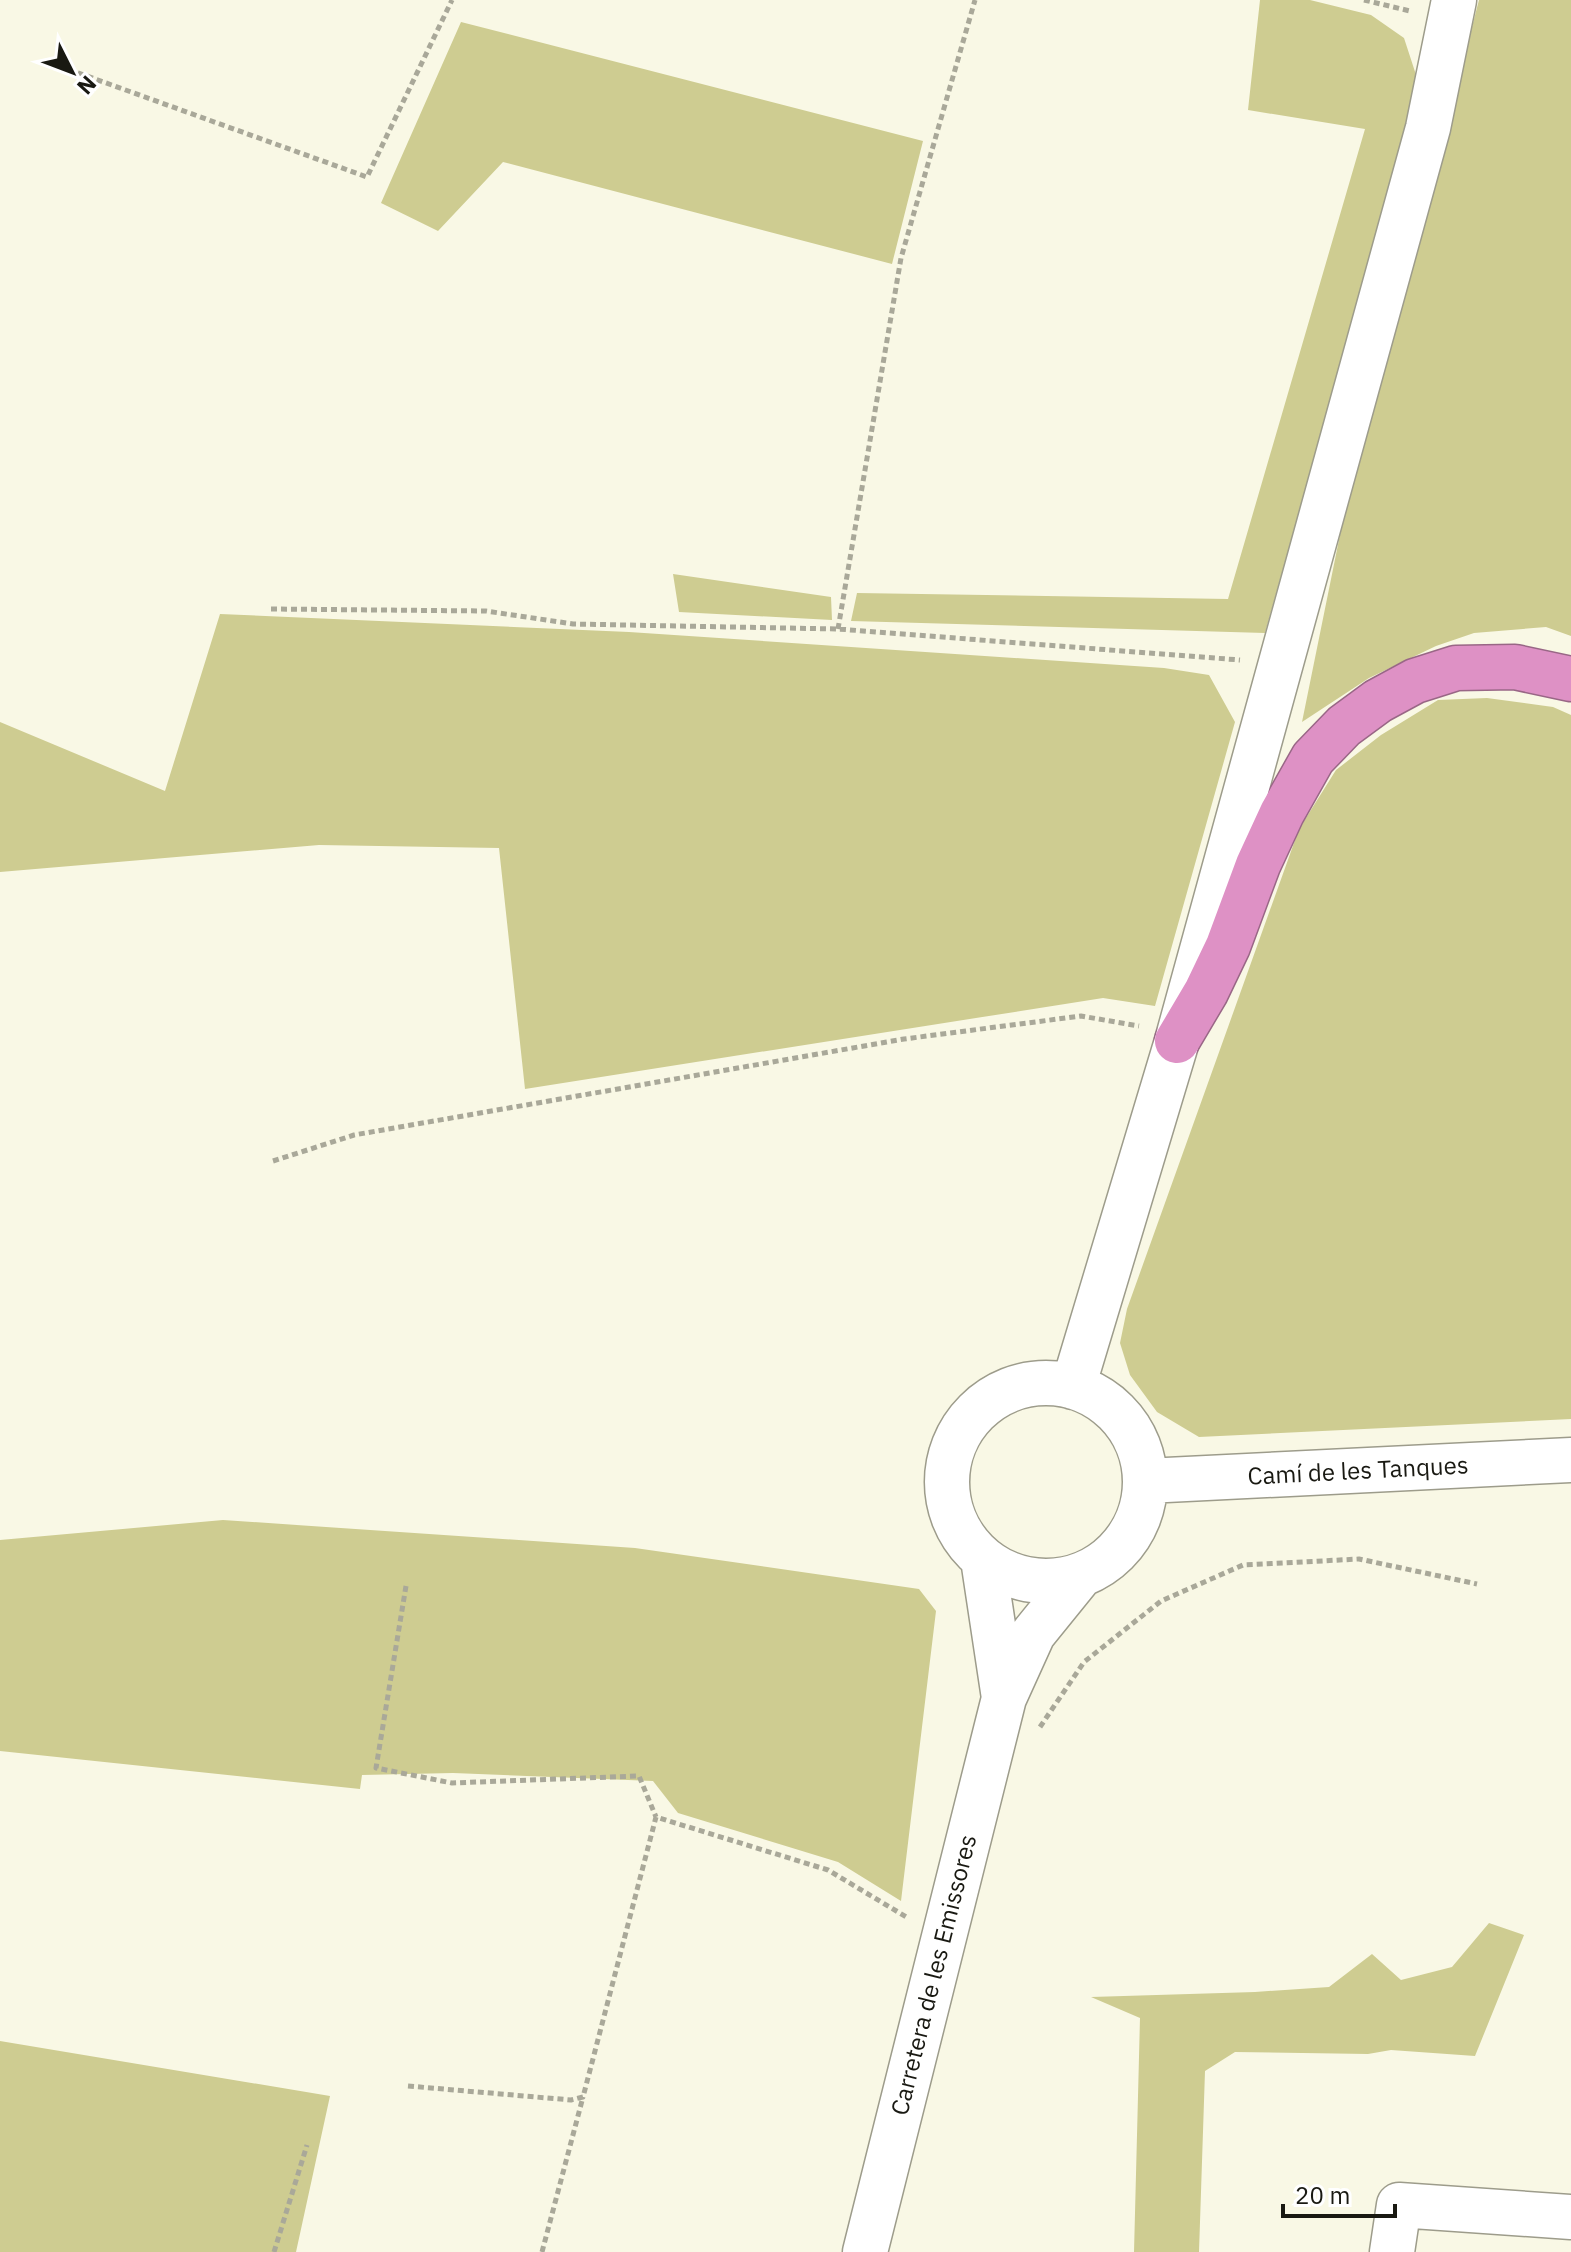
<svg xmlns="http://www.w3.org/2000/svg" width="1571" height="2252" font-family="'IBM Plex Sans',sans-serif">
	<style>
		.green { fill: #cecc91 }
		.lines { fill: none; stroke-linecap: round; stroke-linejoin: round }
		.minor-casing { stroke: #9d9c8b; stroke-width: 47 }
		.highway-casing { stroke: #996786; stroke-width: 47 }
		.path { stroke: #a9a899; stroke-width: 5; stroke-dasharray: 6 4; stroke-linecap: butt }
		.minor { stroke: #fff; stroke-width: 44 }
		.highway { stroke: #de91c5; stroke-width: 44 }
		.labels { text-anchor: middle; stroke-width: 6; stroke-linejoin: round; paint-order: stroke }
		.street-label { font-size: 24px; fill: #191912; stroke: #fff }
	</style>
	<rect width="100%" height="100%" fill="#f9f8e5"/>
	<path class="green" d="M 1260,0 L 1310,0 L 1371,15 L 1404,38 L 1419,84 L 1265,633 L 851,621 L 857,593 L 1228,599 L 1365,129 L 1248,110 Z
		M 1479,0 L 1571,0 L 1571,636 L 1546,627 L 1474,633 L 1436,646 L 1369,678 L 1302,722 L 1343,520 Z
		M 461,22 L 923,141 L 892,264 L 503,162 L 438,231 L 381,203 Z
		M 673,574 L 831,597 L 832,620 L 679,612 Z
		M 220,614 L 629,632 L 1164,668 L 1209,675 L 1235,722 L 1155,1006 L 1103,998 L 525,1089 L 499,848 L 319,845 L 0,872 L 0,722 L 165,791 Z
		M 1487,698 L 1553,707 L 1571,715 L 1571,1419 L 1199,1437 L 1157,1412 L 1130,1375 L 1120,1343 L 1127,1309 L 1299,829 L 1336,770 L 1381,735 L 1438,700 Z
		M 223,1520 L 635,1548 L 919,1589 L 936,1611 L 901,1901 L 838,1862 L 678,1813 L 653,1781 L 453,1773 L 362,1775 L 360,1789 L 0,1751 L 0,1540 Z
		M 1489,1923 L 1524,1935 L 1475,2056 L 1391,2050 L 1368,2054 L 1235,2052 L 1205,2071 L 1199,2252 L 1134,2252 L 1140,2018 L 1091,1997 L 1255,1992 L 1329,1987 L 1372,1954 L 1401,1980 L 1452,1967 Z
		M 0,2041 L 330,2096 L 296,2252 L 0,2252 Z"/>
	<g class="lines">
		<g class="minor-casing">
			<path id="minor" d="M947 1482a99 99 0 1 1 198 0a99 99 0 1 1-198 0Z
				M 1073,1387 L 1177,1041 L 1428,128 L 1454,0
				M 1146,1481 L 1571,1460
				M 983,1559 L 1004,1698
				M 865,2252 L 1004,1698 L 1033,1634 L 1080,1576
				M 1392,2252 L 1399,2205 L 1571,2217"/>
		</g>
		<g class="highway-casing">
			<path id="highway" d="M 1177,1041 L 1206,992 L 1228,946 L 1258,865 L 1282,813 L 1313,758 L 1344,726 L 1378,701 L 1415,681 L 1456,668 L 1515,667 L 1571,679"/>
		</g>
		<path class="path" d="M 1364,0 L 1410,11
			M 59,66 L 367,177 L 452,0
			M 271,609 L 486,611 L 573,624 L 838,629 L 1240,660
			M 838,629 L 901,258 L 975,0
			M 273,1161 L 354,1135 L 904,1039 L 1081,1016 L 1139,1026
			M 406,1586 L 376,1768 L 452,1783 L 639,1776 L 656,1817
			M 1040,1727 L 1084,1662 L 1161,1601 L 1243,1565 L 1359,1559 L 1477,1584
			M 408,2086 L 571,2100 L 583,2097 L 656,1817 L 828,1870 L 908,1918
			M 274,2252 L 307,2145
			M 542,2252 L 583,2097"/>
		<use href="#minor" class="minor"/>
		<use href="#highway" class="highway"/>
	</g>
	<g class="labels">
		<g class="street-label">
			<text transform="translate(1358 1471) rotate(-3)" y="8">Camí de les Tanques</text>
			<text transform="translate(934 1975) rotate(-76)" y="8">Carretera de les Emissores</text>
		</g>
	</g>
	<g transform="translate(72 72) rotate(132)" stroke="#ffffff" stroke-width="6" paint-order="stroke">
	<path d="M0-6L14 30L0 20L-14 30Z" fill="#191912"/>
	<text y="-12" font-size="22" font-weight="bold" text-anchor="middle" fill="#191912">N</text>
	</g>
	<path d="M1283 2204v12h112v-12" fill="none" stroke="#191912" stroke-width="4"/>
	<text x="1295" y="2204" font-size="24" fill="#191912" stroke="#ffffff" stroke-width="6" paint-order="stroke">20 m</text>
</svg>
